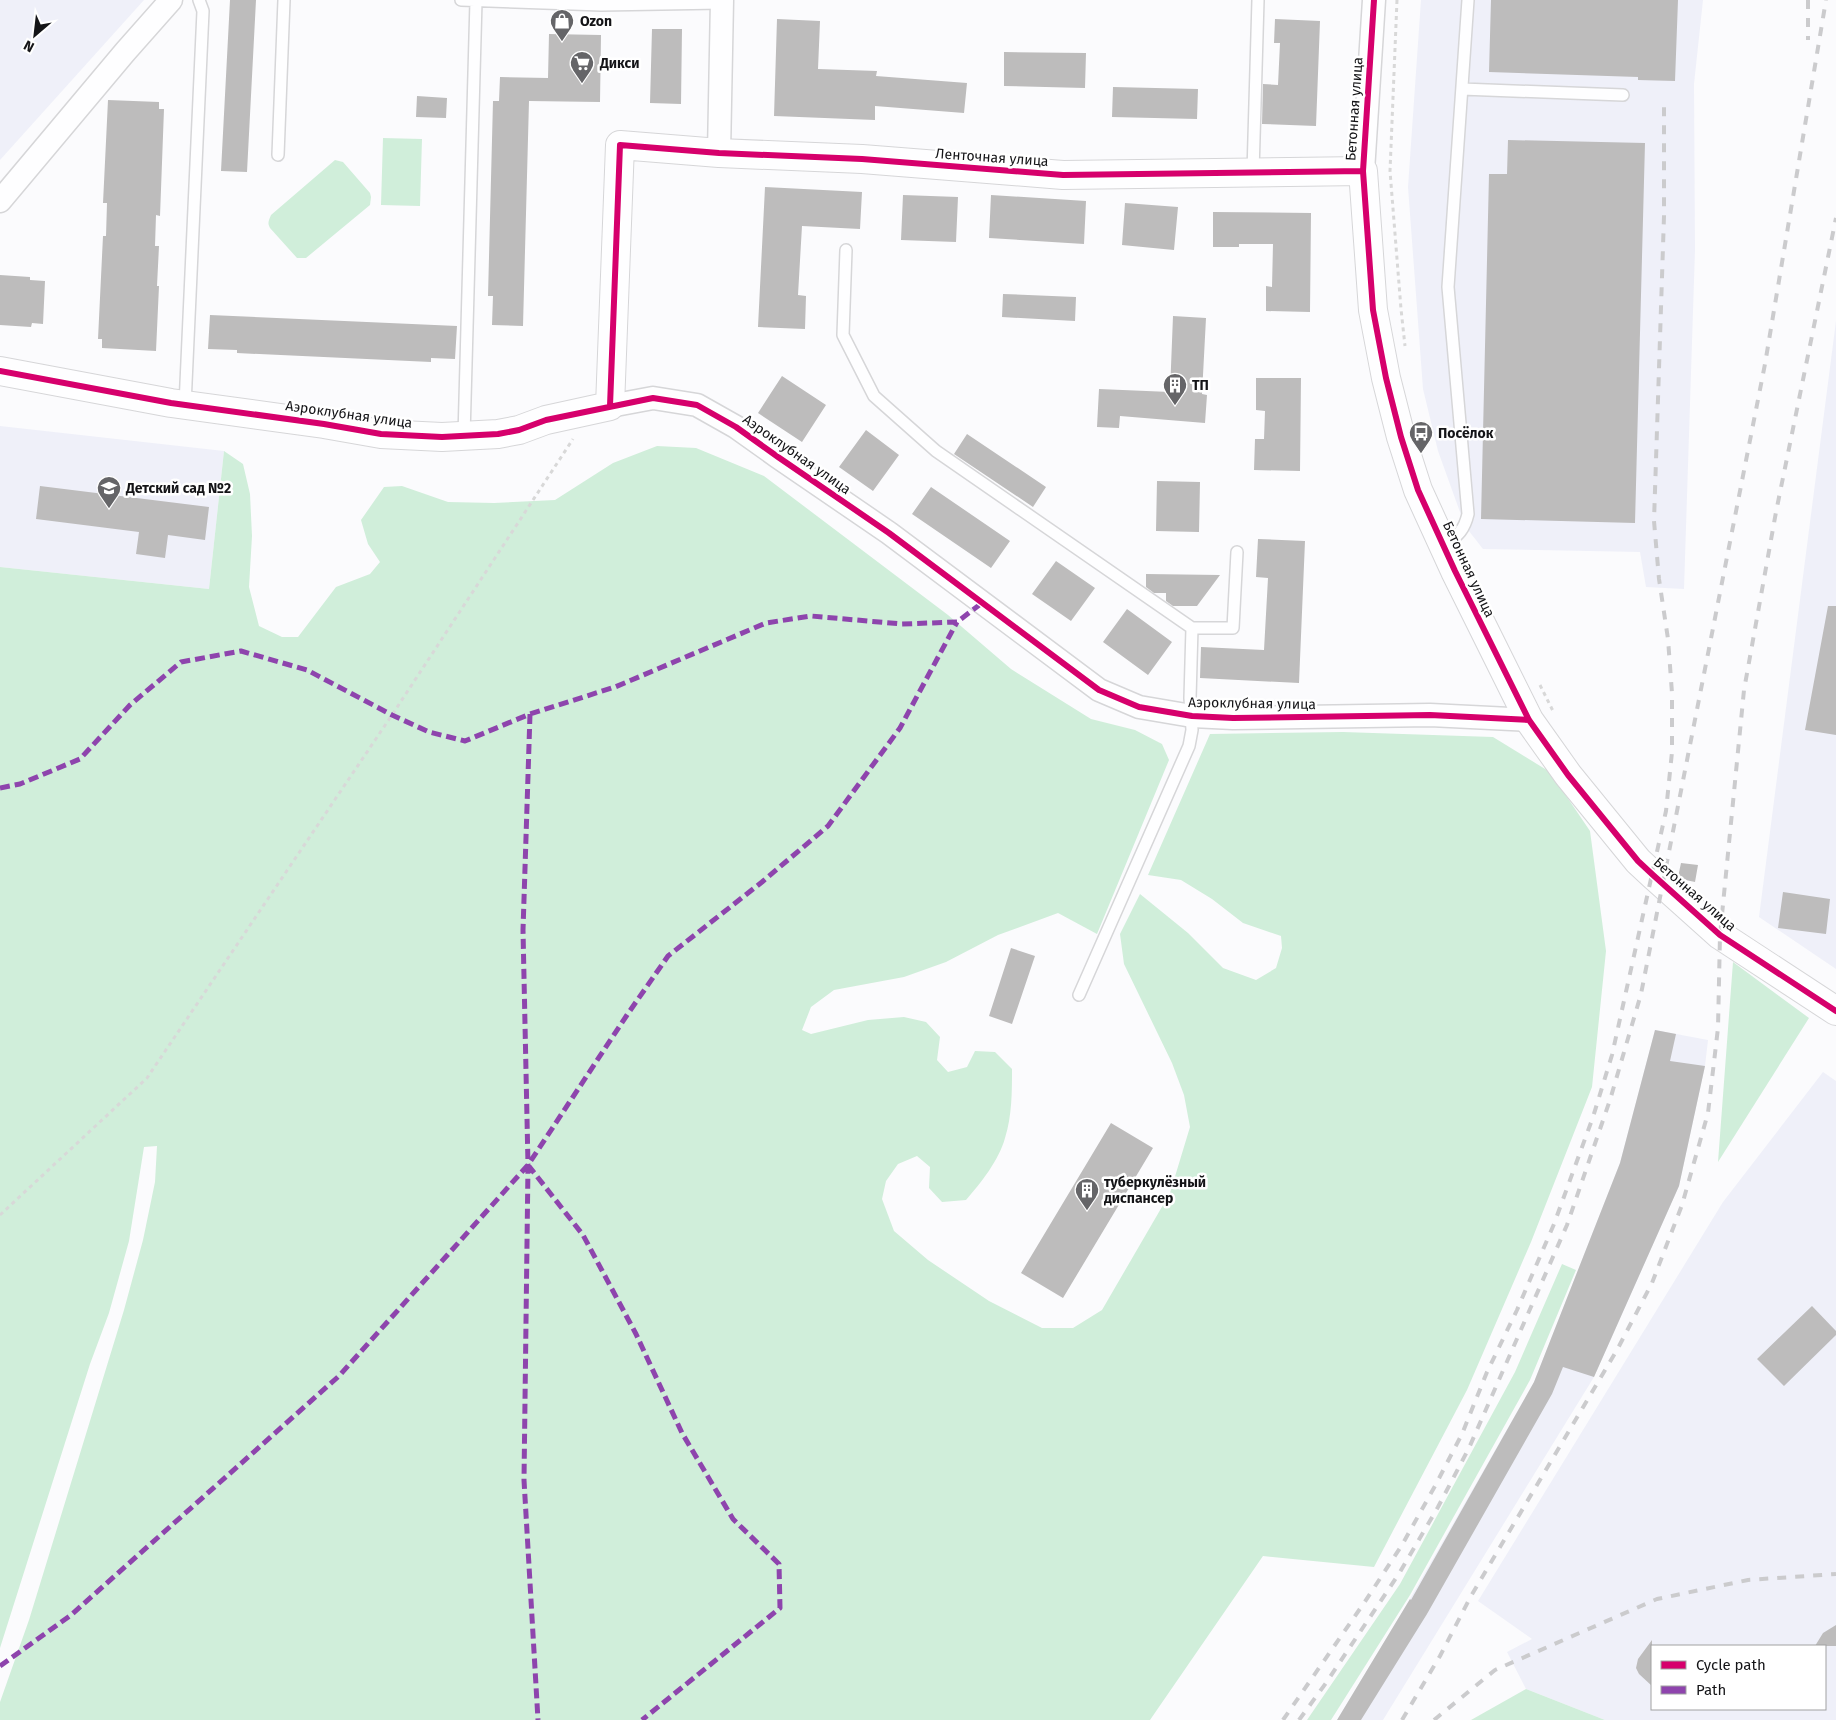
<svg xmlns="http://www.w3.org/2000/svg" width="1836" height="1720" font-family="'Fira Sans',sans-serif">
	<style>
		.built { fill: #eff0f9; fill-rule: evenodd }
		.green { fill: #d0eeda }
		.building { fill: #bdbcbc }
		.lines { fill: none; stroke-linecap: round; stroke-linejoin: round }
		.service-casing { stroke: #d6d6d8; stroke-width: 14 }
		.minor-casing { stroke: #d6d6d8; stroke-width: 25 }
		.tertiary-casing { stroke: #d6d6d8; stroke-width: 30 }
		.path { stroke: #d8d8d8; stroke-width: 3; stroke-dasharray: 4 4; stroke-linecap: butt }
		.service { stroke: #fefeff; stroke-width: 11 }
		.minor { stroke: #fefeff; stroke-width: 22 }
		.tertiary { stroke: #fefeff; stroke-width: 28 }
		.rail { stroke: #cbcbcd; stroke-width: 4; stroke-dasharray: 9 9; stroke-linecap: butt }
		.quiet { stroke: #8e44ad; stroke-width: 5; stroke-dasharray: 10 5; stroke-linecap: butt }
		.cycleway-casing { stroke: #fff; stroke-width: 9 }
		.cycleway { stroke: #d6006c; stroke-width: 6 }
		.labels { text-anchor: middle; stroke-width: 5; stroke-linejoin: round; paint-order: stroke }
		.poi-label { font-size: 14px; font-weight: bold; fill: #141417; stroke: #fff; text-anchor: start }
		.street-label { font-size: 14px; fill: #141417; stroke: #fff }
	</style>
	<rect width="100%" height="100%" fill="#fbfbfd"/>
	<path class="built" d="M 0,0 L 144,0 L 0,160 Z
		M 1421,0 L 1703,0 L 1694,84 L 1695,250 L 1684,589 L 1646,587 L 1640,552 L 1483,549 L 1465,526 L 1438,451 L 1423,389 L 1408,187 Z
		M 1836,321 L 1836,969 L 1759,917 Z
		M 0,426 L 224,451 L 209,589 L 0,567 Z
		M 1655,1030 L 1708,1040 L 1705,1066 L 1679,1186 L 1594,1377 L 1383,1720 L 1337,1720 L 1410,1599 L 1534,1382 L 1620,1163 Z
		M 1823,1072 L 1836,1081 L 1836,1720 L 1605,1720 L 1526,1689 L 1507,1652 L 1532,1639 L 1478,1601 L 1723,1202 ZM 1652,1646 L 1825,1646 L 1825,1709 L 1652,1709 Z"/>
	<path class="green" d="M 383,138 L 422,139 L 420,206 L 381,205 Z
		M 335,160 L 343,162 L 370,193 L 371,197 L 370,205 L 306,258 L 297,258 L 270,228 C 267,223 269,220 271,215 Z
		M 657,446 L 696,448 L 764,476 L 948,615 L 1011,669 L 1091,719 L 1135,730 L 1162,744 L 1169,760 L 1097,934 L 1058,913 L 998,935 L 946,962 L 904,977 L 834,990 L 811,1007 L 802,1030 L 811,1034 L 868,1020 L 904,1017 L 926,1022 L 940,1037 L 937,1060 L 948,1072 L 967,1067 L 975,1051 L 995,1052 L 1012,1069 C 1012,1092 1012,1116 1005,1138 C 999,1160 981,1183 966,1200 L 942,1202 L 929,1188 L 930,1167 L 917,1156 L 898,1164 L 886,1181 L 882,1199 L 894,1231 L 928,1260 L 989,1301 L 1042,1328 L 1073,1328 L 1102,1310 L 1170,1193 L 1190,1127 L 1184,1095 L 1172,1063 L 1124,964 L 1120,934 L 1140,894 L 1188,933 L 1223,968 L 1256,980 L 1276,968 L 1282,948 L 1281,936 L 1243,923 L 1212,899 L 1181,880 L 1148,875 L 1210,734 L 1343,732 L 1493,737 L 1550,772 L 1590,831 L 1606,951 L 1592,1087 L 1531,1242 L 1467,1390 L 1374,1567 L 1263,1556 L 1150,1720 L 0,1720 L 0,1702 L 29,1620 L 124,1310 L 143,1240 L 155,1182 L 157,1146 L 144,1147 L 129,1241 L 109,1313 L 90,1364 L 0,1648 L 0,567 L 209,589 L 224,451 L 243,464 L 250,494 L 252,536 L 249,587 L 259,626 L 282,637 L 298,637 L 336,587 L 370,574 L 380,562 L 368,544 L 361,520 L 384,487 L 402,486 L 448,502 L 494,503 L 555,500 L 613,463 Z
		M 1733,962 L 1809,1018 L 1718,1162 Z
		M 1562,1264 L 1576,1270 L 1530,1380 L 1410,1595 L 1331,1720 L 1307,1720 L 1400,1584 L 1515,1372 Z
		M 1526,1689 L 1605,1720 L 1471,1720 Z"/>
	<path class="building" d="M 230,0 L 256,0 L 247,172 L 221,171 Z
		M 1491,0 L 1678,0 L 1675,81 L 1638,80 L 1638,77 L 1489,72 Z
		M 777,19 L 820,21 L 818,69 L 877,71 L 876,76 L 967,83 L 964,113 L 875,106 L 875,120 L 774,116 Z
		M 1275,19 L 1320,21 L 1316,126 L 1262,124 L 1263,84 L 1278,85 L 1280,43 L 1274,43 Z
		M 652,29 L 682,29 L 681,104 L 650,103 Z
		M 549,34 L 601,35 L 600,102 L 529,101 L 523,326 L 492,325 L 493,296 L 488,296 L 493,101 L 499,101 L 500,77 L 548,78 Z
		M 1004,52 L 1086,53 L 1085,88 L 1004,86 Z
		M 1113,87 L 1198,89 L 1197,119 L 1112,117 Z
		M 417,96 L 447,98 L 446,118 L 416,117 Z
		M 108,100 L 159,102 L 159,109 L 164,109 L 160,216 L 156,215 L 155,246 L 159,246 L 157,286 L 159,286 L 156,351 L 102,348 L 102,339 L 98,339 L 103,236 L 106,236 L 107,203 L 103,203 Z
		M 1508,140 L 1645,143 L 1635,523 L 1481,519 L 1489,174 L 1507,174 Z
		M 765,187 L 862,192 L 860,229 L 802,226 L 798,295 L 806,296 L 805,329 L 758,327 Z
		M 903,195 L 958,197 L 956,242 L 901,240 Z
		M 991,195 L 1086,201 L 1084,244 L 989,238 Z
		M 1125,203 L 1178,207 L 1174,250 L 1122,245 Z
		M 1213,212 L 1311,213 L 1310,312 L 1266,311 L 1266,286 L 1272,287 L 1273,244 L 1239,244 L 1239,247 L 1213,247 Z
		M 0,275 L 30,277 L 30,280 L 45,281 L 43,324 L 32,323 L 31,327 L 0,325 Z
		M 1003,294 L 1076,297 L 1075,321 L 1002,317 Z
		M 210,315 L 457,326 L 455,359 L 431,358 L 431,362 L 237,353 L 237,350 L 208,349 Z
		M 1173,316 L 1206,318 L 1202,394 L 1207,395 L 1205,423 L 1120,416 L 1119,428 L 1097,427 L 1099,389 L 1170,392 Z
		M 782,376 L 826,405 L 802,442 L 758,413 Z
		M 1256,378 L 1301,378 L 1300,471 L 1254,470 L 1255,439 L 1264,439 L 1265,411 L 1256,410 Z
		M 866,430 L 899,455 L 873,491 L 839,467 Z
		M 967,434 L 1046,487 L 1033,507 L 954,454 Z
		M 1157,481 L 1200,482 L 1199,532 L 1156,531 Z
		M 40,486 L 209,507 L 205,540 L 168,535 L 165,558 L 136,554 L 139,532 L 36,519 Z
		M 931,487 L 1010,541 L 991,568 L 912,514 Z
		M 1258,539 L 1305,541 L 1299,683 L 1200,678 L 1201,647 L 1264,650 L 1268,578 L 1256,577 Z
		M 1056,561 L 1095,588 L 1071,621 L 1032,594 Z
		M 1146,574 L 1220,575 L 1197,606 L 1173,606 L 1166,601 L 1166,593 L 1154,593 L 1146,587 Z
		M 1828,606 L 1836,606 L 1836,735 L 1805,730 Z
		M 1127,609 L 1172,642 L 1148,675 L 1103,642 Z
		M 1681,863 L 1698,865 L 1695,882 L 1681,879 L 1678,877 Z
		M 1783,892 L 1830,899 L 1826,934 L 1778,928 Z
		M 1011,948 L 1035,956 L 1012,1024 L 989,1016 Z
		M 1655,1030 L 1676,1034 L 1670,1061 L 1705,1066 L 1679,1186 L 1594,1377 L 1563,1367 L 1552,1394 L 1427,1614 L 1361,1720 L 1337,1720 L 1410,1599 L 1411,1600 L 1534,1382 L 1620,1163 Z
		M 1111,1123 L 1153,1148 L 1063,1298 L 1021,1273 Z
		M 1812,1306 L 1836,1331 L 1836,1335 L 1784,1386 L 1757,1359 Z
		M 1836,1625 L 1836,1646 L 1815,1646 L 1823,1633 Z
		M 1652,1640 L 1652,1686 L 1639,1674 L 1636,1668 L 1638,1659 Z"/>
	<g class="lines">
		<g class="service-casing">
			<path id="service" d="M 461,0 L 601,5 L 722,3
				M 1462,89 L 1623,95
				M 278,155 L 284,0
				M 1253,172 L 1258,0
				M 846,250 L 843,335 L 874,396 L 936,451 L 1192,628
				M 185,405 L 203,11 L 199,0
				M 464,436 L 476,1
				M 1444,546 C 1458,535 1464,531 1468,514 L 1448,287 L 1468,0
				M 1079,995 L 1189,746 L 1192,730 L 1190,698 L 1192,628 L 1233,628 L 1237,552"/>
		</g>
		<g class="minor-casing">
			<path id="minor" d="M 719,153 L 722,0
				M 1363,171 L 1374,0
				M 0,201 L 125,52 L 171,0
				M 610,406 L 653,398 L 697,405 L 736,427 L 778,457 L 889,533 L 1099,690 L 1139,707 L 1192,716 L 1233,718 L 1430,715 L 1529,720"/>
		</g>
		<g class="tertiary-casing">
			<path id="tertiary" d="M 0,371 L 171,403 L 324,424 L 381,434 L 442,437 L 498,434 L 519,430 L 546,420 L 610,406 L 620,145 L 719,153 L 862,159 L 1063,175 L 1363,171 L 1373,310 L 1386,378 L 1401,437 L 1418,490 L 1455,571 L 1529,720 L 1568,775 L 1638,861 L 1653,875 L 1720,935 L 1836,1011"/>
		</g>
		<path class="path" d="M 1397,0 L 1390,171 L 1401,309 L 1405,346
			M 1540,685 L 1553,711
			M 0,1215 L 147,1078 L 392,715 L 573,439"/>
		<use href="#service" class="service"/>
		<use href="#minor" class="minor"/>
		<use href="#tertiary" class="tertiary"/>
		<path class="rail" d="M 1808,0 L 1808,40
			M 1283,1720 L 1364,1603 L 1402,1545 L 1435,1486 L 1462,1434 L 1487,1372 L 1517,1310 L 1554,1224 L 1593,1117 L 1612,1055 L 1666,811 L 1672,752 L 1672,693 L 1668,639 L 1659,579 L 1654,521 L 1664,216 L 1664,100
			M 1299,1720 L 1326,1683 L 1400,1572 L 1438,1507 L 1469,1448 L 1567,1225 L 1610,1100 L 1641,994 L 1765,364 L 1826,0
			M 1402,1720 L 1440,1656 L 1471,1596 L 1617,1350 L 1652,1283 L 1682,1205 L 1708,1113 L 1718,1028 L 1720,935 L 1744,690 L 1776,512 L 1836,218
			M 1434,1720 L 1495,1670 L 1657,1599 L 1748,1580 L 1836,1574"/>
		<path class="quiet" d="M 530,714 L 523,930 L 528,1165 L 524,1480 L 538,1720
			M 0,788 L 20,784 L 80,759 L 130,705 L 181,662 L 241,651 L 307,670 L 392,715 L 429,732 L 465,741 L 530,714 L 615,687 L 766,623 L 811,616 L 902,624 L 957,622 L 982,603
			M 528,1165 L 583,1235 L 636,1334 L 682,1433 L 733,1519 L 779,1564 L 780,1608 L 642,1720
			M 0,1666 L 71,1615 L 339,1376 L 528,1165 L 627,1015 L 668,956 L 762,882 L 828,826 L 900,728 L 957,622"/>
		<g class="cycleway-casing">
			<path id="cycleway" d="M 1374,0 L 1363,171 L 1373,310 L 1386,378 L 1401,437 L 1418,490 L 1455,571 L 1529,720 L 1568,775 L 1638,861 L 1653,875 L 1720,935 L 1836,1011
				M 0,371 L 171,403 L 324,424 L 381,434 L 442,437 L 498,434 L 519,430 L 546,420 L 653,398 L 697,405 L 736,427 L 778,457 L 889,533 L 1099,690 L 1139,707 L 1192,716 L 1233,718 L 1430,715 L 1529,720
				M 610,406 L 620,145 L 719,153 L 862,159 L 1063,175 L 1363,171"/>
		</g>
		<use href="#cycleway" class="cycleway"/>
	</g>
	<defs>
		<g id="shop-pin" transform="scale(1.25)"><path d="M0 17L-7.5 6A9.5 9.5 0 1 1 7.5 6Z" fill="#656568" stroke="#fff"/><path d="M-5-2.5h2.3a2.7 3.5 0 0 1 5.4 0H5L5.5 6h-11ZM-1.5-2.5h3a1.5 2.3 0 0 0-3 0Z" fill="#fff"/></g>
		<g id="supermarket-pin" transform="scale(1.25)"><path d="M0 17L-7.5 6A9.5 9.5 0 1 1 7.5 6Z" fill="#656568" stroke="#fff"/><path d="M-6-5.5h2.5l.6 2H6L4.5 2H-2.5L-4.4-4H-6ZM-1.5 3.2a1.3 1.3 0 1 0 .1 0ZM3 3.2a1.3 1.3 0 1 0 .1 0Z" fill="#fff"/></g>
		<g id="building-pin" transform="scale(1.25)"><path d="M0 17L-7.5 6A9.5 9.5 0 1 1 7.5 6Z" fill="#656568" stroke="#fff"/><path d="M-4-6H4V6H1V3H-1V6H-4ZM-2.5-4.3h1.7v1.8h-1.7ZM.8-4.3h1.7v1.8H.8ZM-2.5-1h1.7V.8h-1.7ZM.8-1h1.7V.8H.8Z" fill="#fff"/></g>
		<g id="bus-pin" transform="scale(1.25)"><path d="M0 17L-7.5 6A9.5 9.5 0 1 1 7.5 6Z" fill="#656568" stroke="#fff"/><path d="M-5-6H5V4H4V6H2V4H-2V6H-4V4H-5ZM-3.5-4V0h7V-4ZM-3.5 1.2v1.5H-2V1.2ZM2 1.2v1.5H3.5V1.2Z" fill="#fff"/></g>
		<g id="school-pin" transform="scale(1.25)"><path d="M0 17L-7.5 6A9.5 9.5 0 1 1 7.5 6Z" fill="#656568" stroke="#fff"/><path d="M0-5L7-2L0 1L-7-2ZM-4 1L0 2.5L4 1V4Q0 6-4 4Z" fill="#fff"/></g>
	</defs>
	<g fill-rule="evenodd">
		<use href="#shop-pin" x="562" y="21"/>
		<use href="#supermarket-pin" x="582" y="63"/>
		<use href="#building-pin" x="1175" y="385"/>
		<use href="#bus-pin" x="1421" y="433"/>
		<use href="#school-pin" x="109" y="488"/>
		<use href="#building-pin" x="1087" y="1190"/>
	</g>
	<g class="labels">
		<g class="poi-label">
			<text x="580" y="26">Ozon</text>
			<text x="600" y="68">Дикси</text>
			<text x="1192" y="390">ТП</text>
			<text x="1438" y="438">Посёлок</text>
			<text x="126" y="493">Детский сад №2</text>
			<text x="1104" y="1187">туберкулёзный<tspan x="1104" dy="16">диспансер</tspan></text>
		</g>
		<g class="street-label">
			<text transform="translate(1354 109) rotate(-86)" y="5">Бетонная улица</text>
			<text transform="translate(992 157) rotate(4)" y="5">Ленточная улица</text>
			<text transform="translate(349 414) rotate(8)" y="5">Аэроклубная улица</text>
			<text transform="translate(797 454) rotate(35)" y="5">Аэроклубная улица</text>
			<text transform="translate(1469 569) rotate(65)" y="5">Бетонная улица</text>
			<text transform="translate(1252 703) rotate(1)" y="5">Аэроклубная улица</text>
			<text transform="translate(1695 894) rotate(41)" y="5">Бетонная улица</text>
		</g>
	</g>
	<rect x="1651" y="1645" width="175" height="65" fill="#ffffff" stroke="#a1a1a2"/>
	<rect x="1661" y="1661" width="25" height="8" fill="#d6006c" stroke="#a1a1a2"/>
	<text x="1696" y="1670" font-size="15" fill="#141417">Cycle path</text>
	<rect x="1661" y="1686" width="25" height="8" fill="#8e44ad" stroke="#a1a1a2"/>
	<text x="1696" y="1695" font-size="15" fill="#141417">Path</text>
	<g transform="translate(35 35) rotate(208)" stroke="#ffffff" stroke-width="4" paint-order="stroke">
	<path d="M0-4L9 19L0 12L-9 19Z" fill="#141417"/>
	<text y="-8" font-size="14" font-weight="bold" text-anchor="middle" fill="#141417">N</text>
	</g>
</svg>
